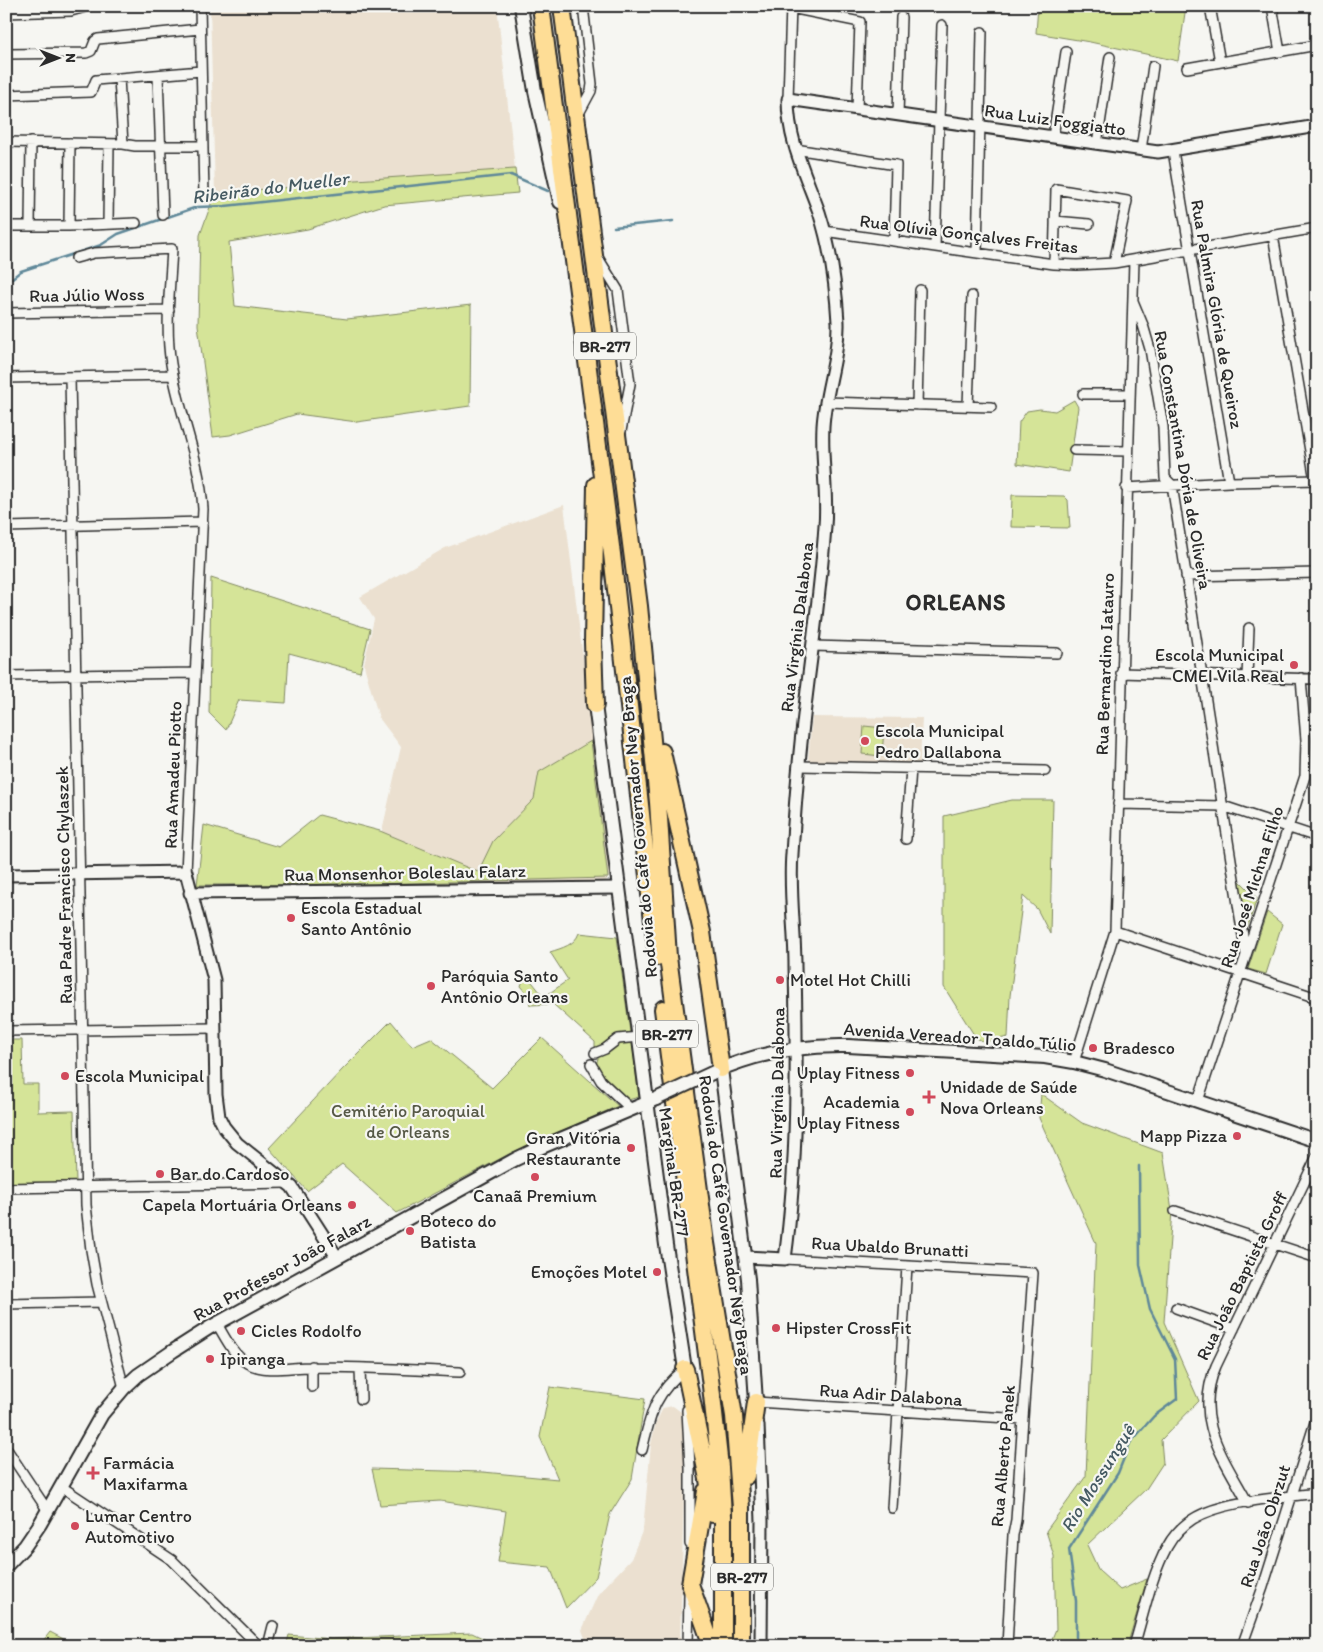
<svg xmlns="http://www.w3.org/2000/svg" width="1323" height="1652" font-family="Itim,sans-serif">
	<style>
		.built { fill: #ebe0d0 }
		.green { fill: #d5e498; stroke: #808862 }
		.lines { fill: none; stroke-linecap: round; stroke-linejoin: round }
		.stream { stroke: #5f8899; stroke-width: 2.5 }
		.minor-casing { stroke: #2b2b2b; stroke-width: 12 }
		.tertiary-casing { stroke: #2b2b2b; stroke-width: 15 }
		.secondary-casing { stroke: #2b2b2b; stroke-width: 16 }
		.motorway-casing { stroke: #2b2b2b; stroke-width: 20 }
		.minor { stroke: #f6f6f2; stroke-width: 9 }
		.tertiary { stroke: #f6f6f2; stroke-width: 11 }
		.secondary { stroke: #f6f6f2; stroke-width: 12 }
		.motorway { stroke: #fedd96; stroke-width: 16 }
		.secondary-bridge-casing { stroke: #2b2b2b; stroke-width: 16; stroke-linecap: butt }
		.secondary-bridge { stroke: #f6f6f2; stroke-width: 12 }
		.poi-dot { fill: #d1495b; stroke: #f6f6f2; stroke-width: 2 }
		.labels { text-anchor: middle; stroke-width: 4.5; stroke-linejoin: round; paint-order: stroke }
		.shield { fill: #f6f6f2; stroke: #686867; stroke-width: 1 }
		.shield-label { font-size: 16px; font-weight: bold; fill: #2b2b2b }
		.street-label { font-size: 18px; fill: #2b2b2b; stroke: #f6f6f2 }
		.poi-label { font-size: 18px; fill: #2b2b2b; stroke: #f6f6f2; text-anchor: start }
		.park-label { font-size: 18px; fill: #565946; stroke: #f6f6f2 }
		.water-label { font-size: 19px; font-style: italic; fill: #455a62; stroke: #f6f6f2 }
		.district-label { font-size: 22px; font-weight: bold; letter-spacing: 1px; fill: #2b2b2b; stroke: #f6f6f2 }
	</style>
	<rect width="100%" height="100%" fill="#f6f6f2"/>
	<filter id="ink" filterUnits="userSpaceOnUse"><feTurbulence type="fractalNoise" baseFrequency=".02" numOctaves="2"/><feDisplacementMap in="SourceGraphic" scale="10" xChannelSelector="R" yChannelSelector="G"/><feConvolveMatrix kernelMatrix="1 2 1 2 8 2 1 2 1" color-interpolation-filters="sRGB"/></filter>
	<g filter="url(#ink)">
		<path class="built" d="M 210,6 L 497,6 L 515,169 L 215,193 Z
			M 564,505 L 610,875 L 606,881 L 370,884 L 401,747 L 379,718 L 365,669 L 364,664 L 374,619 L 360,597 L 445,548 Z
			M 812,717 L 922,718 L 920,764 L 808,762 Z
			M 673,1406 L 681,1412 L 685,1450 L 680,1646 L 588,1646 L 582,1630 L 598,1594 L 631,1559 L 643,1529 L 651,1444 L 656,1422 L 663,1408 Z"/>
		<path class="green" d="M 1038,6 L 1186,6 L 1178,61 L 1090,42 L 1036,33 Z
			M 515,169 L 518,193 L 384,205 L 308,229 L 229,242 L 235,306 L 347,319 L 471,305 L 470,406 L 357,422 L 297,414 L 230,435 L 213,437 L 198,325 L 200,235 L 215,193 L 294,187 L 356,180 Z
			M 1074,400 L 1078,407 L 1069,472 L 1017,464 L 1019,422 L 1027,411 L 1040,409 L 1055,411 Z
			M 1012,495 L 1064,496 L 1068,500 L 1070,528 L 1011,527 Z
			M 211,578 L 370,629 L 360,672 L 289,653 L 286,703 L 239,700 L 226,730 L 209,713 Z
			M 864,726 L 884,728 L 882,756 L 862,754 Z
			M 591,741 L 608,878 L 370,884 L 197,885 L 204,825 L 279,847 L 319,815 L 380,831 L 478,872 L 493,841 L 534,799 L 539,772 Z
			M 1012,800 L 1053,800 L 1050,934 L 1037,909 L 1023,896 L 1010,996 L 1008,1037 L 985,1042 L 976,1038 L 944,987 L 944,816 Z
			M 1237,878 L 1257,898 L 1246,932 Z
			M 1267,912 L 1282,924 L 1266,974 L 1248,969 Z
			M 579,933 L 617,937 L 630,1032 L 614,1037 L 604,1046 L 595,1047 L 595,1042 L 553,1004 L 530,1005 L 528,994 L 521,986 L 525,973 L 544,997 L 568,980 L 550,952 C 562,948 575,945 579,933 Z
			M 391,1021 L 412,1046 L 431,1038 L 492,1088 L 542,1038 L 618,1106 L 509,1154 L 397,1213 L 342,1164 L 307,1191 L 269,1148 L 342,1070 Z
			M 6,1040 L 22,1040 L 23,1084 L 38,1084 L 38,1112 L 74,1111 L 76,1182 L 6,1184 Z
			M 632,1041 L 639,1097 L 628,1100 L 603,1077 L 596,1065 L 599,1055 L 616,1044 Z
			M 1041,1094 L 1082,1123 L 1163,1153 L 1172,1210 L 1164,1322 L 1199,1401 L 1161,1440 L 1163,1463 L 1146,1489 L 1087,1545 L 1099,1571 L 1120,1590 L 1147,1579 L 1127,1646 L 1049,1646 L 1056,1629 L 1054,1556 L 1046,1531 L 1086,1476 L 1096,1243 L 1039,1118 Z
			M 550,1387 L 645,1399 L 632,1479 L 610,1514 L 596,1577 L 566,1608 L 550,1567 L 498,1562 L 506,1511 L 440,1501 L 380,1505 L 372,1469 L 483,1472 L 558,1479 L 540,1437 Z
			M 50,1632 L 77,1646 L 39,1646 Z
			M 472,1633 L 499,1646 L 286,1646 L 289,1635 L 331,1639 Z"/>
		<g class="lines">
			<path class="stream" d="M 614,227 L 673,221
				M 6,283 L 21,271 L 101,245 L 118,234 L 197,207 L 225,206 L 511,175 L 548,191
				M 1076,1646 L 1076,1601 L 1069,1549 L 1118,1473 L 1130,1443 L 1154,1416 L 1177,1399 L 1175,1359 L 1150,1309 L 1140,1265 L 1139,1166"/>
			<g class="minor-casing">
				<path id="minor" d="M 200,6 L 204,197
					M 1210,6 L 1220,62
					M 1272,6 L 1280,52
					M 791,8 L 860,22 L 857,109
					M 6,13 L 71,11 L 89,6
					M 6,54 L 86,53 L 91,51 L 95,41 L 98,39 L 200,29
					M 1187,68 L 1317,45
					M 158,75 L 163,215
					M 119,78 L 123,144
					M 6,95 L 91,92 L 96,80 L 201,71
					M 788,99 L 791,6
					M 898,115 L 901,17
					M 577,117 L 591,91 L 592,84 L 583,6
					M 1053,137 L 1066,52
					M 6,142 L 123,144 L 135,146 L 203,146
					M 1097,144 L 1110,57
					M 795,149 L 896,165 L 894,241
					M 1141,150 L 1153,66
					M 1173,151 L 1229,482
					M 1055,221 L 1089,224
					M 108,224 L 109,144
					M 6,226 L 69,226 L 136,223
					M 30,226 L 31,142
					M 69,226 L 70,143
					M 824,231 L 1054,264 L 1077,265 L 1114,263 L 1317,228
					M 1273,235 L 1315,480
					M 935,247 L 942,25
					M 977,253 L 982,32
					M 597,256 L 618,290 L 630,384 L 621,431
					M 76,258 L 94,253 L 172,249 C 170,287 165,327 171,364 C 179,413 200,459 203,509 L 186,872
					M 1054,264 L 1056,189 L 1127,201 L 1114,263
					M 1133,301 L 1143,325 L 1150,349 L 1163,427 L 1165,478 L 1172,485 L 1246,955
					M 6,313 L 169,310
					M 70,377 L 86,1205 L 91,1250 L 97,1284 L 124,1388
					M 6,378 L 173,375
					M 1083,394 L 1129,394
					M 826,402 L 991,407
					M 917,405 L 920,290
					M 968,406 L 972,296
					M 1074,450 L 1127,451
					M 1126,488 L 1229,482 L 1317,480
					M 6,527 L 203,522
					M 1186,576 L 1317,573
					M 813,646 L 1057,653
					M 1121,673 L 1317,679
					M 6,676 L 194,673
					M 1247,677 L 1249,628
					M 799,766 L 1045,771
					M 1118,804 L 1223,806 L 1317,837
					M 906,839 L 911,768
					M 1115,931 L 1317,998
					M 6,1031 L 215,1028
					M 595,1053 L 605,1049 L 618,1039 L 639,1037
					M 1074,1062 L 1115,931 L 1134,260
					M 591,1064 L 601,1081 L 632,1110
					M 1198,1101 L 1305,776 L 1306,740 L 1301,678
					M 6,1188 L 287,1183
					M 1175,1211 L 1317,1258
					M 785,1259 L 1033,1273 L 1016,1520 L 1013,1535 L 1007,1646
					M 6,1304 L 101,1302
					M 1176,1308 L 1234,1329
					M 217,1324 C 225,1337 233,1355 247,1363 C 267,1374 293,1366 315,1367 C 363,1367 411,1370 460,1372
					M 312,1366 L 312,1387
					M 360,1368 L 361,1399
					M 756,1402 L 1023,1419
					M 687,1410 L 690,1468 L 690,1544
					M 6,1448 L 48,1511
					M 642,1450 C 651,1413 654,1394 685,1369
					M 62,1487 L 172,1560 L 259,1646
					M 1248,1503 C 1223,1457 1193,1419 1216,1366 L 1317,1156
					M 892,1508 L 907,1266
					M 268,1646 L 273,1626
					M 688,1646 L 689,1594
					M 1134,1646 C 1144,1613 1151,1577 1167,1547 C 1173,1536 1182,1526 1193,1519 C 1224,1500 1281,1498 1317,1493
					M 1242,1646 L 1263,1587 L 1317,1416"/>
			</g>
			<g class="tertiary-casing">
				<path id="tertiary" d="M 6,875 L 186,872 L 214,980 L 216,1094 L 219,1117 L 224,1127 L 237,1143 L 292,1187 L 337,1257
					M 190,893 L 619,888
					M 745,1257 L 785,1259 C 798,1162 797,1063 795,966 C 795,929 789,891 792,854 C 795,805 799,756 805,707 C 812,647 821,587 825,526 C 828,493 821,459 823,426 C 825,391 839,357 838,322 C 836,285 830,246 819,212 C 805,173 788,141 788,99 L 1158,152 L 1317,126
					M 758,1425 L 762,1521 L 761,1646"/>
			</g>
			<g class="secondary-casing">
				<path id="secondary" d="M 521,6 L 535,91 L 560,202
					M 595,705 L 666,1245 L 685,1369
					M 721,1069 L 748,1279 L 756,1402
					M 714,1072 C 756,1053 803,1045 848,1046 L 1045,1057 L 1074,1062 L 1105,1070 L 1317,1141
					M 6,1566 L 25,1546 L 40,1524 L 102,1414 L 124,1388 L 138,1375 L 173,1351 L 209,1328 L 516,1159 L 537,1149 L 656,1099"/>
			</g>
			<g class="motorway-casing">
				<path id="motorway" d="M 541,6 L 612,554 L 657,957
					M 562,6 L 639,606 L 658,802 L 668,957 L 706,1243 L 734,1416 L 741,1508 L 741,1646
					M 595,705 L 593,642 L 596,485
					M 662,752 L 702,932 L 721,1069
					M 663,1009 L 711,1386 L 720,1467 L 723,1516 L 723,1646
					M 685,1369 L 708,1479 L 713,1514
					M 746,1476 L 756,1402
					M 706,1491 L 690,1584 L 712,1646"/>
			</g>
			<use href="#minor" class="minor"/>
			<use href="#tertiary" class="tertiary"/>
			<use href="#secondary" class="secondary"/>
			<use href="#motorway" class="motorway"/>
			<g class="secondary-bridge-casing">
				<path id="secondary-bridge" d="M 656,1099 L 712,1073"/>
			</g>
			<use href="#secondary-bridge" class="secondary-bridge"/>
		</g>
	</g>
	<g class="poi-dot">
		<circle cx="1294" cy="665" r="5"/>
		<circle cx="865" cy="741" r="5"/>
		<circle cx="291" cy="918" r="5"/>
		<circle cx="780" cy="980" r="5"/>
		<circle cx="431" cy="986" r="5"/>
		<circle cx="1093" cy="1048" r="5"/>
		<circle cx="910" cy="1073" r="5"/>
		<circle cx="65" cy="1076" r="5"/>
		<path d="M926.5 1089.5h5v5h5v5h-5v5h-5v-5h-5v-5h5z"/>
		<circle cx="910" cy="1112" r="5"/>
		<circle cx="1237" cy="1136" r="5"/>
		<circle cx="631" cy="1148" r="5"/>
		<circle cx="160" cy="1174" r="5"/>
		<circle cx="535" cy="1177" r="5"/>
		<circle cx="352" cy="1205" r="5"/>
		<circle cx="410" cy="1231" r="5"/>
		<circle cx="657" cy="1272" r="5"/>
		<circle cx="776" cy="1328" r="5"/>
		<circle cx="241" cy="1331" r="5"/>
		<circle cx="210" cy="1359" r="5"/>
		<path d="M90.5 1465.5h5v5h5v5h-5v5h-5v-5h-5v-5h5z"/>
		<circle cx="75" cy="1526" r="5"/>
	</g>
	<g class="labels">
		<g class="shield">
			<rect x="574" y="332.5" width="62" height="27" rx="4"/>
			<rect x="636" y="1020.5" width="62" height="27" rx="4"/>
			<rect x="711" y="1563.5" width="62" height="27" rx="4"/>
		</g>
		<g class="shield-label">
			<text x="605" y="352">BR-277</text>
			<text x="667" y="1040">BR-277</text>
			<text x="742" y="1583">BR-277</text>
		</g>
		<g class="street-label">
			<text transform="translate(1055 120) rotate(8)" y="6">Rua Luiz Foggiatto</text>
			<text transform="translate(969 234) rotate(7)" y="6">Rua Olívia Gonçalves Freitas</text>
			<text transform="translate(87 295) rotate(-1)" y="6">Rua Júlio Woss</text>
			<text transform="translate(1217 314) rotate(80)" y="6">Rua Palmira Glória de Queiroz</text>
			<text transform="translate(1183 460) rotate(80)" y="6">Rua Constantina Dória de Oliveira</text>
			<text transform="translate(797 627) rotate(-83)" y="6">Rua Virgínia Dalabona</text>
			<text transform="translate(1105 664) rotate(-88)" y="6">Rua Bernardino Iatauro</text>
			<text transform="translate(173 775) rotate(-88)" y="6">Rua Amadeu Piotto</text>
			<text transform="translate(638 827) rotate(-95)" y="6">Rodovia do Café Governador Ney Braga</text>
			<text transform="translate(405 873) rotate(-1)" y="6">Rua Monsenhor Boleslau Falarz</text>
			<text transform="translate(64 885) rotate(-91)" y="6">Rua Padre Francisco Chylaszek</text>
			<text transform="translate(1252 887) rotate(-72)" y="6">Rua José Michna Filho</text>
			<text transform="translate(960 1037) rotate(4)" y="6">Avenida Vereador Toaldo Túlio</text>
			<text transform="translate(777 1093) rotate(-89)" y="6">Rua Virgínia Dalabona</text>
			<text transform="translate(674 1172) rotate(82)" y="6">Marginal BR-277</text>
			<text transform="translate(726 1225) rotate(82)" y="6">Rodovia do Café Governador Ney Braga</text>
			<text transform="translate(890 1247) rotate(3)" y="6">Rua Ubaldo Brunatti</text>
			<text transform="translate(282 1268) rotate(-29)" y="6">Rua Professor João Falarz</text>
			<text transform="translate(1242 1276) rotate(-64)" y="6">Rua João Baptista Groff</text>
			<text transform="translate(891 1395) rotate(4)" y="6">Rua Adir Dalabona</text>
			<text transform="translate(1003 1456) rotate(-85)" y="6">Rua Alberto Panek</text>
			<text transform="translate(1265 1526) rotate(-72)" y="6">Rua João Obrzut</text>
		</g>
		<g class="poi-label">
			<text x="1284" y="661" text-anchor="end">Escola Municipal<tspan x="1284" dy="21">CMEI Vila Real</tspan></text>
			<text x="875" y="737">Escola Municipal<tspan x="875" dy="21">Pedro Dallabona</tspan></text>
			<text x="301" y="914">Escola Estadual<tspan x="301" dy="21">Santo Antônio</tspan></text>
			<text x="441" y="982">Paróquia Santo<tspan x="441" dy="21">Antônio Orleans</tspan></text>
			<text x="790" y="986">Motel Hot Chilli</text>
			<text x="1103" y="1054">Bradesco</text>
			<text x="900" y="1079" text-anchor="end">Uplay Fitness</text>
			<text x="75" y="1082">Escola Municipal</text>
			<text x="940" y="1093">Unidade de Saúde<tspan x="940" dy="21">Nova Orleans</tspan></text>
			<text x="900" y="1108" text-anchor="end">Academia<tspan x="900" dy="21">Uplay Fitness</tspan></text>
			<text x="1227" y="1142" text-anchor="end">Mapp Pizza</text>
			<text x="621" y="1144" text-anchor="end">Gran Vitória<tspan x="621" dy="21">Restaurante</tspan></text>
			<text x="170" y="1180">Bar do Cardoso</text>
			<text x="535" y="1202" text-anchor="middle">Canaã Premium</text>
			<text x="342" y="1211" text-anchor="end">Capela Mortuária Orleans</text>
			<text x="420" y="1227">Boteco do<tspan x="420" dy="21">Batista</tspan></text>
			<text x="647" y="1278" text-anchor="end">Emoções Motel</text>
			<text x="786" y="1334">Hipster CrossFit</text>
			<text x="251" y="1337">Cicles Rodolfo</text>
			<text x="220" y="1365">Ipiranga</text>
			<text x="103" y="1469">Farmácia<tspan x="103" dy="21">Maxifarma</tspan></text>
			<text x="85" y="1522">Lumar Centro<tspan x="85" dy="21">Automotivo</tspan></text>
		</g>
		<g class="park-label">
			<text x="408" y="1117">Cemitério Paroquial<tspan x="408" dy="21">de Orleans</tspan></text>
		</g>
		<g class="water-label">
			<text transform="translate(270 187) rotate(-7)" y="7">Ribeirão do Mueller</text>
			<text transform="translate(1097 1478) rotate(-58)" y="7">Rio Mossunguê</text>
		</g>
		<g class="district-label">
			<text x="956" y="610">ORLEANS</text>
		</g>
	</g>
	<rect width="1323" height="1652" fill="none" stroke="#f6f6f2" stroke-width="25"/>
	<rect x="12" y="12" width="1298" height="1627" fill="none" stroke="#2b2b2b" stroke-width="2" filter="url(#ink)"/>
	<g transform="translate(58 58) rotate(90)" stroke="#f6f6f2" stroke-width="4" paint-order="stroke">
	<path d="M0-4L9 19L0 12L-9 19Z" fill="#2b2b2b"/>
	<text y="-8" font-size="14" font-weight="bold" text-anchor="middle" fill="#2b2b2b">N</text>
	</g>
</svg>
